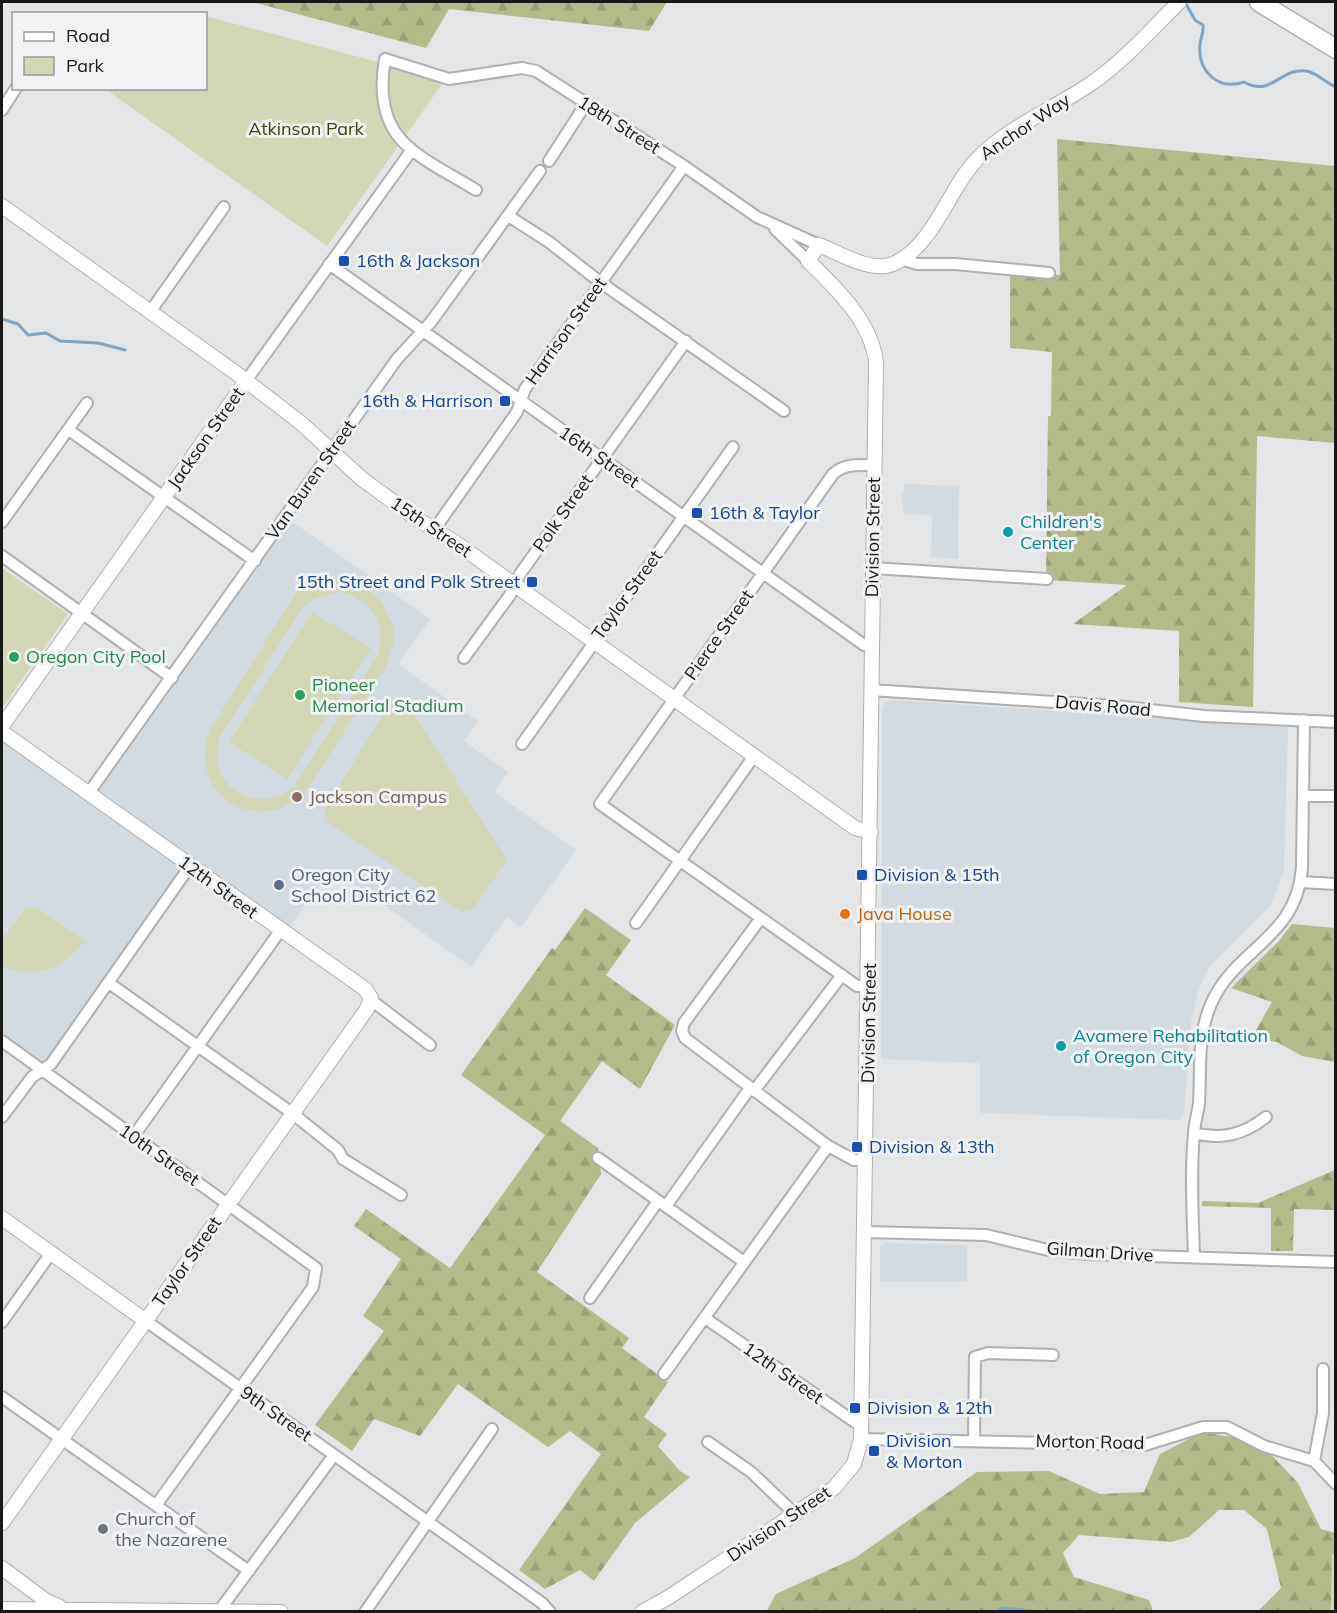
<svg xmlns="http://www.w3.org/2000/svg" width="1337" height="1613" font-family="Mulish,sans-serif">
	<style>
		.built { fill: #d3dbe2 }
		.forest { fill: url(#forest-firs) }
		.green { fill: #d4d7b5; fill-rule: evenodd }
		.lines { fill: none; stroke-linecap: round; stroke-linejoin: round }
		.stream { stroke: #7fa6c7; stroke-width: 3 }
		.minor-casing { stroke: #aeb0b2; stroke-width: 14 }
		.tertiary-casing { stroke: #aeb0b2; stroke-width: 16 }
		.primary-casing { stroke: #aeb0b2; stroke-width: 21 }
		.minor { stroke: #fff; stroke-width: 10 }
		.tertiary { stroke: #fff; stroke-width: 14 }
		.primary { stroke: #fff; stroke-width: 18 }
		.transit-dot { fill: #1a4fb4; stroke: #f0f2f4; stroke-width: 2 }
		.culture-dot { fill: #0f9aa8; stroke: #f0f2f4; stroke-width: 2 }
		.leisure-dot { fill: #2e9e5b; stroke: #f0f2f4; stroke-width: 2 }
		.education-dot { fill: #8d6e63; stroke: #f0f2f4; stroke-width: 2 }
		.service-dot { fill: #5c6f8a; stroke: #f0f2f4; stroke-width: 2 }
		.food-dot { fill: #e8710a; stroke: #f0f2f4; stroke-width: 2 }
		.worship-dot { fill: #6b7280; stroke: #f0f2f4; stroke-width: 2 }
		.labels { text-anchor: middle; stroke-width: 6; stroke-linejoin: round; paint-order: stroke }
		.street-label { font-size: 18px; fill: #171818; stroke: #f0f2f4 }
		.park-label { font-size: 18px; fill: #404207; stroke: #f0f2f4 }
		.transit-label { font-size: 18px; fill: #164399; stroke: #f0f2f4; text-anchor: start }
		.culture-label { font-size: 18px; fill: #0d838f; stroke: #f0f2f4; text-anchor: start }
		.leisure-label { font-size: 18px; fill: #27864d; stroke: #f0f2f4; text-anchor: start }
		.education-label { font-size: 18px; fill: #785e54; stroke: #f0f2f4; text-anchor: start }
		.service-label { font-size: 18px; fill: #4e5e75; stroke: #f0f2f4; text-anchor: start }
		.food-label { font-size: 18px; fill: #c56008; stroke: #f0f2f4; text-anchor: start }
		.worship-label { font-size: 18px; fill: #5b616d; stroke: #f0f2f4; text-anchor: start }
	</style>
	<defs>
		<pattern id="forest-firs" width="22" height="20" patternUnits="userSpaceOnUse" patternTransform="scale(1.5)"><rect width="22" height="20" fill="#b5ba8a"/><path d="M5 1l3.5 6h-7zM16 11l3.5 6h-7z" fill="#9b9f76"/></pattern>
	</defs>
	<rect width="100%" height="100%" fill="#e3e5e6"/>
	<path class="built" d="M 904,484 L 959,486 L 958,559 L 931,557 L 932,515 L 904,514 L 901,494 L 904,493 Z
		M 291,521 L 430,619 L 398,664 L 478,721 L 464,741 L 508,772 L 494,792 L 576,850 L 521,927 L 507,917 L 471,967 L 332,868 L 289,928 L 191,859 L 45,1063 L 2,1032 L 2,741 L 89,803 Z
		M 893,700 L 1288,727 L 1284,871 L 1271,905 L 1210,966 L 1199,989 L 1191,1022 L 1184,1113 L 1179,1120 L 980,1113 L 980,1063 L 881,1059 L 882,710 L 885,702 Z
		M 885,1243 L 967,1245 L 967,1282 L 880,1282 L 880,1247 Z"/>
	<path class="forest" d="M 252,2 L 667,2 L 649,31 L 449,9 L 426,48 Z
		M 1057,139 L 1335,166 L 1335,443 L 1257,436 L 1253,707 L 1179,702 L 1179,631 L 1073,624 L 1127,585 L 1046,580 L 1048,416 L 1051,416 L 1052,352 L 1010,348 L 1010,271 L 1060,275 Z
		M 585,908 L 631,940 L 606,975 L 675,1025 L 640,1089 L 602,1061 L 560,1121 L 598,1148 L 601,1174 L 537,1272 L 629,1338 L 622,1348 L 668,1382 L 644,1417 L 667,1434 L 658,1446 L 680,1471 L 690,1477 L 635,1523 L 594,1581 L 580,1570 L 545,1589 L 519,1570 L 601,1454 L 570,1431 L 548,1447 L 458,1384 L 420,1436 L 374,1419 L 352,1451 L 315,1425 L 384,1331 L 363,1316 L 401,1259 L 354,1226 L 366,1209 L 450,1268 L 545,1135 L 461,1075 L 552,948 L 555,950 Z
		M 1292,924 L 1335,928 L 1335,1062 L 1302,1056 L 1277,1042 L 1258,1039 L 1256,1030 L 1272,1002 L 1231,988 L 1279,941 Z
		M 1335,1170 L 1335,1210 L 1294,1209 L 1293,1251 L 1271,1251 L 1271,1208 L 1202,1206 L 1202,1201 L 1258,1203 Z
		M 1202,1432 L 1259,1442 L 1298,1483 L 1321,1529 L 1335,1533 L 1335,1611 L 1258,1611 L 1281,1588 L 1267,1529 L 1244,1510 L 1219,1510 L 1189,1537 L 1171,1542 L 1079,1535 L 1063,1553 L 1074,1577 L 1149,1600 L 1153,1611 L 766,1612 L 776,1594 L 855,1558 L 977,1472 L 1049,1471 L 1100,1494 L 1144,1492 L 1160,1454 Z"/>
	<path class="green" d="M 206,16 L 445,80 L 327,246 L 105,89 L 206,88 Z
		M 2,568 L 68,614 L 2,708 Z
		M 342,580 L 367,589 L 381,601 L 393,625 L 394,643 L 385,668 L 305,793 C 257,838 187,795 209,731 L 303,582 L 310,586 L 324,581 ZM 338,592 C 370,597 388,624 378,655 L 295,785 C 258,819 204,786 220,737 L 303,607 L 315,598 Z
		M 312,612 L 371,648 L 287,779 L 229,742 Z
		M 406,702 L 507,860 L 474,908 L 463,912 L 328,822 L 324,810 L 387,708 Z
		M 36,907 L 86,941 C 60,968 38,982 2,966 L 2,939 L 26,908 Z
		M 1332,1554 L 1335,1554 L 1335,1611 L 1331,1611 Z"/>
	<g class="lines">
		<path class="stream" d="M 1185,2 L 1195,20 L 1203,25 C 1204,32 1201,37 1200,44 C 1197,71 1218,91 1244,82 C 1271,98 1281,67 1306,71 C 1316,72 1326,83 1336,87
			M 2,319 L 18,324 L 28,335 L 46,333 L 60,341 L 98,343 L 125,350
			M 996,1612 L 1002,1608 L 1044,1612"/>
		<g class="minor-casing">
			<path id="minor" d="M 2,110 L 16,88
				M 549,161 L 585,105
				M 476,190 C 417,154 371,141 385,59 L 449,79 L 522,68 L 536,71 L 684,166 L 757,217 L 819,245
				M 510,217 L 549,242 L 600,282 L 784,411
				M 775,229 L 808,261
				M 901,259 L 917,264 L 955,264 L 1049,273
				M 329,264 L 864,645 L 871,645
				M 150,312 L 224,207
				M 246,381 L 411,151
				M 70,431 L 255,561
				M 2,522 L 87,403
				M 434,530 L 517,412 L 525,389 L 684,166
				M 2,556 L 172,678
				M 873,568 L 1047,579
				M 464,658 L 510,595 L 520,574 L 686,341
				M 871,690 L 1115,706 L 1204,716 L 1336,722
				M 522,744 L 733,447
				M 88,794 L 397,359 L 431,322 L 540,171
				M 1303,796 L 1336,796
				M 1301,882 L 1336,884
				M 761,918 L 684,1023 L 682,1031 L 685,1038 L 828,1146 L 854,1160 L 866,1160
				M 636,923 L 754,756
				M 109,983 L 292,1113 L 338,1150 L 343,1159 L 401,1195
				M 869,986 L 857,986 L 600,804 L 833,474 C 845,463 859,465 874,465
				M 371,1000 L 430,1045
				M 2,1041 L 316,1268 L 313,1287 L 157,1504
				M 754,1091 L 842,975
				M 2,1117 L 32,1077 L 51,1064 L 190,866
				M 1194,1133 C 1222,1140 1243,1135 1266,1117
				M 133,1137 L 280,931
				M 598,1158 L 744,1262
				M 666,1206 L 750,1088
				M 865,1232 L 986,1235 L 1048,1250 L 1086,1254 L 1336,1262
				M 1194,1257 C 1193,1217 1190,1175 1194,1134 C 1194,1124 1198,1113 1199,1103 C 1201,1069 1197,1036 1211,1004 C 1236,947 1297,939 1302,867 L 1304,720
				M 590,1298 L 658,1201
				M 705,1318 L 862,1427
				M 146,1321 L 542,1603 L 550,1612
				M 2,1322 L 51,1253
				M 664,1374 L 828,1146
				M 2,1397 L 249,1571
				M 861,1439 L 1145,1445 L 1203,1427 L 1227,1427 L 1264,1446 L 1314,1461 L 1336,1484
				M 974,1440 L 975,1357 L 988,1353 L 1053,1355
				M 708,1442 L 751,1472 L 795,1514
				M 1314,1461 L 1323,1413 L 1323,1369
				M 219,1611 L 334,1455
				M 365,1612 L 492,1429"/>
		</g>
		<g class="tertiary-casing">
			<path id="tertiary" d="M 2,206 L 236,373 L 301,423 L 362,479 L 414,517 L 456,543 L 855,828 L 871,832
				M 2,726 L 246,381
				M 2,732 L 365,989 L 371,998 L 367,1009 L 2,1523
				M 2,1218 L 146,1321
				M 2,1568 L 45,1600 L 60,1607
				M 2,1609 L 281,1612
				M 642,1612 L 669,1597 L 834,1488 L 854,1464 L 861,1439 L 876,362 C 871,321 837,289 808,261 L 819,245 C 839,253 871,273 893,264 C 935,245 948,189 978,158 C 1009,127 1053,109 1089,85 C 1123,62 1150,31 1179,2"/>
		</g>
		<g class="primary-casing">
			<path id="primary" d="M 1259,2 L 1336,49"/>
		</g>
		<use href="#minor" class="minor"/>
		<use href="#tertiary" class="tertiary"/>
		<use href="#primary" class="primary"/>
	</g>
	<g class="transit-dot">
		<rect x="338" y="255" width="12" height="12" rx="3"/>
		<rect x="499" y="395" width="12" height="12" rx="3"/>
		<rect x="691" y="507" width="12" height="12" rx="3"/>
		<rect x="526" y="576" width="12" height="12" rx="3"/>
		<rect x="856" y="869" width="12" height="12" rx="3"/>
		<rect x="851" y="1141" width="12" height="12" rx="3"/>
		<rect x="849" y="1402" width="12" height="12" rx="3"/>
		<rect x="868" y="1445" width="12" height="12" rx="3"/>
	</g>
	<g class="culture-dot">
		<circle cx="1008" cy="532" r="6"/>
		<circle cx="1061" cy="1046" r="6"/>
	</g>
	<g class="leisure-dot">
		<circle cx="14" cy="657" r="6"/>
		<circle cx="300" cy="695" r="6"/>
	</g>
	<circle class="education-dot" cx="297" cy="797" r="6"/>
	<circle class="service-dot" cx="279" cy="885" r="6"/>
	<circle class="food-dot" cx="845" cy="914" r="6"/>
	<circle class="worship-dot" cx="103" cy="1529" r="6"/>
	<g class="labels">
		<g class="street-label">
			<text transform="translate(619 125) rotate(32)" y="6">18th Street</text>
			<text transform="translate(1025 127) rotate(-34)" y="6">Anchor Way</text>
			<text transform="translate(566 331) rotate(-55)" y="6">Harrison Street</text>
			<text transform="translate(206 438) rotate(-55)" y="6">Jackson Street</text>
			<text transform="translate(599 457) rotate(35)" y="6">16th Street</text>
			<text transform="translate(311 480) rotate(-55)" y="6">Van Buren Street</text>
			<text transform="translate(563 513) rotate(-55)" y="6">Polk Street</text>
			<text transform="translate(431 527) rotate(34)" y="6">15th Street</text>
			<text transform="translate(873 537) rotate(-89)" y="6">Division Street</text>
			<text transform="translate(627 595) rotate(-54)" y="6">Taylor Street</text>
			<text transform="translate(719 635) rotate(-55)" y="6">Pierce Street</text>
			<text transform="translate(1103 706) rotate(5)" y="6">Davis Road</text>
			<text transform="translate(218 887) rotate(36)" y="6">12th Street</text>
			<text transform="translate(869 1023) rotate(-89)" y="6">Division Street</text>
			<text transform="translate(159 1155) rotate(35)" y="6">10th Street</text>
			<text transform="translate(1100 1252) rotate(4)" y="6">Gilman Drive</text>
			<text transform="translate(187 1262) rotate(-55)" y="6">Taylor Street</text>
			<text transform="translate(783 1373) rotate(35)" y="6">12th Street</text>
			<text transform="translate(276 1414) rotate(35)" y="6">9th Street</text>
			<text transform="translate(1090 1442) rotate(1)" y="6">Morton Road</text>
			<text transform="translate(779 1524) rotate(-34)" y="6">Division Street</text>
		</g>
		<g class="park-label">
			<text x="306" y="135">Atkinson Park</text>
		</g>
		<g class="transit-label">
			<text x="356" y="267">16th &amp; Jackson</text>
			<text x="493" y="407" text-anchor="end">16th &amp; Harrison</text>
			<text x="709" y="519">16th &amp; Taylor</text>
			<text x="520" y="588" text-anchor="end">15th Street and Polk Street</text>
			<text x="874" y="881">Division &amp; 15th</text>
			<text x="869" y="1153">Division &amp; 13th</text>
			<text x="867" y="1414">Division &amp; 12th</text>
			<text x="886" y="1447">Division<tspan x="886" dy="21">&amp; Morton</tspan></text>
		</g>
		<g class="culture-label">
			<text x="1020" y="528">Children's<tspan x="1020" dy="21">Center</tspan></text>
			<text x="1073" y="1042">Avamere Rehabilitation<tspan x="1073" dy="21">of Oregon City</tspan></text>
		</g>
		<g class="leisure-label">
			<text x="26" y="663">Oregon City Pool</text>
			<text x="312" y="691">Pioneer<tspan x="312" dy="21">Memorial Stadium</tspan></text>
		</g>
		<g class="education-label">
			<text x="309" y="803">Jackson Campus</text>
		</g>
		<g class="service-label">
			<text x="291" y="881">Oregon City<tspan x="291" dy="21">School District 62</tspan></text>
		</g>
		<g class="food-label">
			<text x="857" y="920">Java House</text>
		</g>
		<g class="worship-label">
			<text x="115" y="1525">Church of<tspan x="115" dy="21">the Nazarene</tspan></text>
		</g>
	</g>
	<rect width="1337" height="1613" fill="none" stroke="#171818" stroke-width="6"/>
	<rect x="12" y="12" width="195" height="78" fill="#f0f2f4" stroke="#999b9c" stroke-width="1.5"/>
	<rect x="24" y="32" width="30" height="9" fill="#ffffff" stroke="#999b9c" stroke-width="1.5"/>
	<text x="66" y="42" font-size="18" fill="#171818">Road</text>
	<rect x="24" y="57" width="30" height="18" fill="#d4d7b5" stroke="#999b9c" stroke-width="1.5"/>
	<text x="66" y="72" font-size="18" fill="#171818">Park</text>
</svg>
